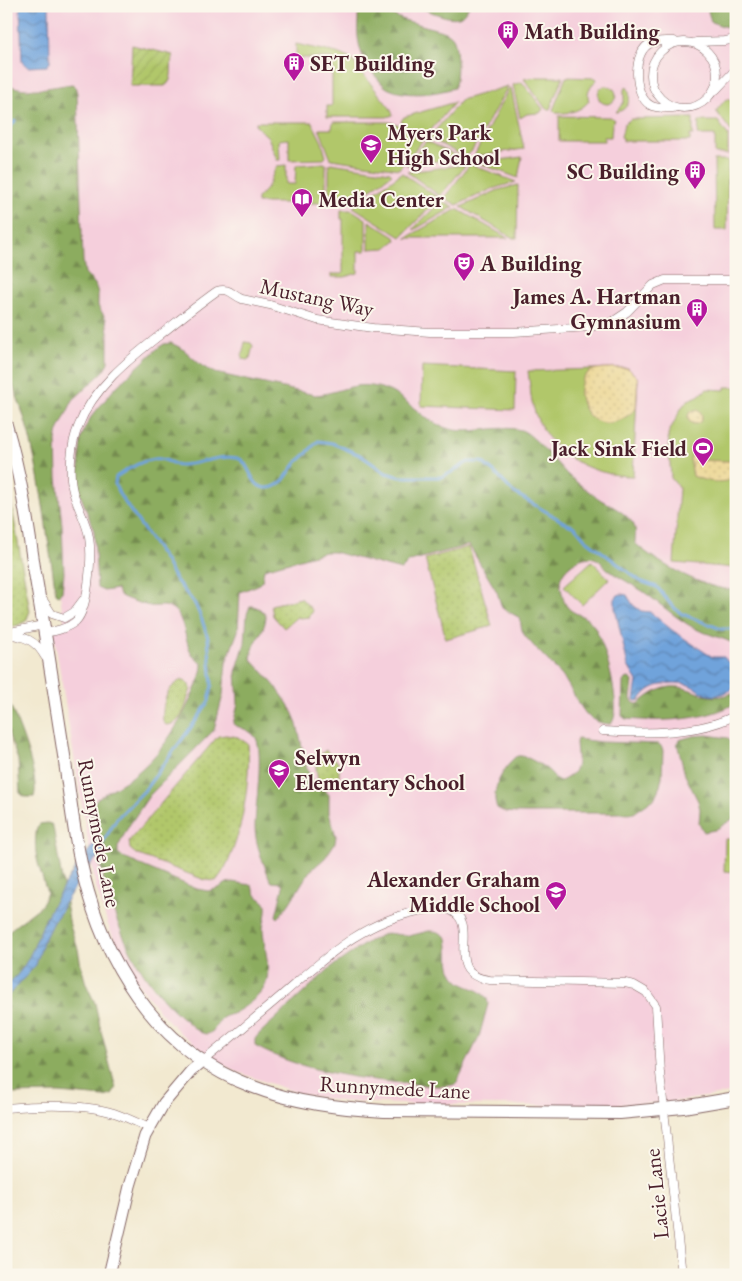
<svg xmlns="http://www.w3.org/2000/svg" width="742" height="1281" font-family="'EB Garamond',serif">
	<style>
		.built { fill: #f5cfdc }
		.grass { fill: #b1c76b; stroke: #7e734b }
		.forest { fill: url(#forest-firs); stroke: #6b6645 }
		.sand { fill: url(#sand-dots); stroke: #9c7c64 }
		.park { fill: url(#park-dots); stroke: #7e734b }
		.garden { fill: url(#garden-furrows); stroke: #7e734b }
		.water { fill: url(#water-waves); stroke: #5d6183 }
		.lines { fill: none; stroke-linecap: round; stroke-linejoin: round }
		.stream { stroke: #70a3db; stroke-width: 3 }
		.street-casing { stroke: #856665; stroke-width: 9 }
		.secondary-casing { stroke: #856665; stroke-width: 13 }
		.primary-casing { stroke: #856665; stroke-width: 14 }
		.street { stroke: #fff; stroke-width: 8 }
		.secondary { stroke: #fff; stroke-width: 11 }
		.primary { stroke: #fff; stroke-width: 12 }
		.labels { text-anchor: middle; stroke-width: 4; stroke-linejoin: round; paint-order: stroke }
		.poi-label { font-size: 22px; font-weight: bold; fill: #4a1f2b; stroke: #fbf7ec; text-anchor: start }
		.street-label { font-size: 22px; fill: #4a1f2b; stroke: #fbf7ec }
	</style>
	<defs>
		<pattern id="forest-firs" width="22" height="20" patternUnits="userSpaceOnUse" patternTransform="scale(1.25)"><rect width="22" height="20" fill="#8cac5f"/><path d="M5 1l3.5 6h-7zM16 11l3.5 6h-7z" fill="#748b4f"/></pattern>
		<pattern id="sand-dots" width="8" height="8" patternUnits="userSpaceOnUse" patternTransform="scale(1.25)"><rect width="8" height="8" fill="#eeda9e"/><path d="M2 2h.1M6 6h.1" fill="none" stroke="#cebb88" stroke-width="1.8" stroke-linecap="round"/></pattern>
		<pattern id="park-dots" width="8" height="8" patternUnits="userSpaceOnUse" patternTransform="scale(1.25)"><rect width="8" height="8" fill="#b1c76b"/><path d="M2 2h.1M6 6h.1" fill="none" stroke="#9aaa5d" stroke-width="1.8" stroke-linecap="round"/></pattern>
		<pattern id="garden-furrows" width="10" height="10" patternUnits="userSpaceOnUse" patternTransform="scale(1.25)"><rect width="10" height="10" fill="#b1c76b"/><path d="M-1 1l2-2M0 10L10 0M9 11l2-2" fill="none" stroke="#9aaa5d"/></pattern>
		<pattern id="water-waves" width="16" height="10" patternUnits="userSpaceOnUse" patternTransform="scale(1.25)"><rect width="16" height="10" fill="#70a3db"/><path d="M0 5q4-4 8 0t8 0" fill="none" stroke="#5e84b2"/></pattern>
	</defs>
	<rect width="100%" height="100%" fill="#fbf7ec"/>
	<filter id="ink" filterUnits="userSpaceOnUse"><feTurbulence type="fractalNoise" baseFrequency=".02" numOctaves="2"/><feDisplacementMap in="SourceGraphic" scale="10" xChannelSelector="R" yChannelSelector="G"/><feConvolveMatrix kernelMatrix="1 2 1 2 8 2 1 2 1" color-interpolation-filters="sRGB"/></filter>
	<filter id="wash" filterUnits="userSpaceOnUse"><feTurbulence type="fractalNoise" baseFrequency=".0096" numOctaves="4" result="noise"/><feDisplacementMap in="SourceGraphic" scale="20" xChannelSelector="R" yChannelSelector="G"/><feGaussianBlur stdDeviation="1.12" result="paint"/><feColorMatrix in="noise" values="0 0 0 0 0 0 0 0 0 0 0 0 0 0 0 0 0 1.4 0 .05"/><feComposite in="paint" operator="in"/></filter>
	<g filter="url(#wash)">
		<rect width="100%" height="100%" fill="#f2e9d0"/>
		<path class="built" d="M 6,6 L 736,6 L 736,1092 L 673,1102 L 594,1106 L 401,1104 L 341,1101 L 301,1094 L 237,1072 L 220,1063 L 180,1033 L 160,1012 L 143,990 L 124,962 L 108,925 L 95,884 L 53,629 L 65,626 L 42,486 L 29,430 L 20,404 L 6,373 Z"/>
		<path class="grass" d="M 296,44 L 337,53 L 351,59 L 390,108 L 393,115 L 387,117 L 327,117 L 327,106 L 332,106 L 332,58 L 296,58 Z
			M 537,77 L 563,77 L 550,109 L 546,109 L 524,79 Z
			M 566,77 L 596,78 L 597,80 C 590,86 586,92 589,101 C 581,111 569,114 556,113 L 553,110 Z
			M 522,82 L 543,109 L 540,113 L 527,114 L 520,118 L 513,85 Z
			M 508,86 L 472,151 L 465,157 L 429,138 L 461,100 Z
			M598 95a9 9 0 1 1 18 0a9 9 0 1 1-18 0Z
			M 627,87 C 633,96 628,111 616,112 L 624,102 L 624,89 Z
			M 509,88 L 511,88 L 524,149 L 474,156 Z
			M 728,99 C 740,105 736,123 736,135 L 734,135 L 716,111 L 725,100 Z
			M 455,102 L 425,137 L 403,124 L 401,121 L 404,117 Z
			M 559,116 L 610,117 L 614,119 L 612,124 L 611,137 L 604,137 L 604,141 L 559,141 Z
			M 693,118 L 693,135 L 690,135 L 690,141 L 623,141 L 623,138 L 621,137 L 624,124 L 631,119 Z
			M 699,121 L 718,121 L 728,135 L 728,154 L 715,154 L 715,135 L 698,135 Z
			M 256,122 L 312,122 L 322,142 L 326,157 L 324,159 L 289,160 L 289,139 L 279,140 L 280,160 L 277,160 L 268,137 L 255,125 Z
			M 333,122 L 389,122 L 397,124 L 423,140 L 399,169 L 331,159 C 328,153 323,137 319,129 L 332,129 Z
			M 426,141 L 461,158 L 406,165 Z
			M 522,157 L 518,178 L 478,163 Z
			M 714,160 L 728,160 L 727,230 L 715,230 Z
			M 324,163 L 326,164 L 326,203 L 257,203 L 257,198 C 272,186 269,180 277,166 L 286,165 L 286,184 L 295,184 L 296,165 Z
			M 331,163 L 390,172 L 392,174 L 353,202 L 342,201 L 341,196 L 329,195 L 329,164 Z
			M 470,164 L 516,182 L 492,189 L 457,205 L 444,198 Z
			M 463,165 L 465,166 L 440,196 L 407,172 Z
			M 402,173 L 439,198 L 401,237 L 353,207 Z
			M 518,185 L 517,238 L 513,238 L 461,207 L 498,190 Z
			M 441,201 L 454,207 L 414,230 L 414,228 Z
			M 457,209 L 508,238 L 406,238 Z
			M 341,210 L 352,210 L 366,219 L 366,251 L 358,251 L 358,273 L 345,277 L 331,277 L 331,274 L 343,274 L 343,219 L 341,219 Z
			M 369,221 L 395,237 L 396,240 L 386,248 L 369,249 Z
			M 245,342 L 251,343 L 253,346 L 250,358 L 247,360 L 243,359 L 242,356 Z
			M 422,366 L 516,371 L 515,410 L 421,406 Z
			M 628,368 L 638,378 L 633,476 C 589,476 545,452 533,406 C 530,395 530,383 528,371 Z
			M 725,387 L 736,387 L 736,568 L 674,563 L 679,488 L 671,478 L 668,434 L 682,407 L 688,400 L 698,396 L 707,389 L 725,390 Z
			M 592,561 L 609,579 L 582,605 L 564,586 Z
			M 725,839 L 736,839 L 736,872 L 724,871 Z"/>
		<path class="forest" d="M 360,6 L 372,6 L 404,20 L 446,32 C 449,34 451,35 453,38 C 458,46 458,79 454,88 C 435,94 407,97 389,89 C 384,87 381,82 377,78 C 362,61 356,44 358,21 C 358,16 358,11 360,6 Z
			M 417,6 L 469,6 C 467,9 464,14 461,16 C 451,22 427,10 417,6 Z
			M 710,6 L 736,6 L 736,24 L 726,27 L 711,22 L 708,11 Z
			M 6,84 C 27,94 50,87 72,84 L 75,86 L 77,93 L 83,261 L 85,273 L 95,284 L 98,293 L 98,306 L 106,319 L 108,332 L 108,362 L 104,371 L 73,400 L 58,431 L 56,441 L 57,477 L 62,525 L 64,573 L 62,592 L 58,595 L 56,593 L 54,580 C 43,510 37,435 6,370 Z
			M 171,343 L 183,349 L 202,366 L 215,373 L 315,395 C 341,393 354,380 381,388 C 406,395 421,420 446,428 C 469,436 497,424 521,430 C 534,434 559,467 570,477 C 580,485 591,493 601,500 C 612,506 624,512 632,522 C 637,528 635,536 635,543 C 656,563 706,590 736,590 L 736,645 C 723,637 707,635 694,628 C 676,618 660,604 644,592 C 633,585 622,579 611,572 C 605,568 601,560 594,558 C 581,554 561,569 560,582 C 560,586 562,592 563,597 C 567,617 584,611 594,626 C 604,642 624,710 611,724 C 603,724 596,722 589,717 C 580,709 571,687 562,676 C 551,662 536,650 525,636 C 521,631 521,624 520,618 L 502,608 L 497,592 L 469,545 L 410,561 L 401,570 L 334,552 L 325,552 L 264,569 L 262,581 L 258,585 L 240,592 L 238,631 L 226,663 L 223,695 L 214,730 L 149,796 L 128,827 L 118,847 L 118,853 L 124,858 L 197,889 L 208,891 L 219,888 L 227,883 L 232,882 L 251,885 C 254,890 255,895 259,898 C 262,900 266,902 266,906 C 267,913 264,921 263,928 C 263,946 273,972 264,988 C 258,998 246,1006 236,1012 C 232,1015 226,1015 222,1018 C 217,1022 214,1034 207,1034 C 199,1034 191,1025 185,1020 C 134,978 109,912 97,849 C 94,835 88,815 95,801 C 98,796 126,782 133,776 C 159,756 177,729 191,698 C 196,687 202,675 202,663 C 199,661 195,659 193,656 C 185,645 185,617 173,609 C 166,604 158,607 150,606 C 147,606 123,598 121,596 C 118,594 118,593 117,589 L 104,591 L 97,588 L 94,531 L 79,491 L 79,468 L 81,439 L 85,428 L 91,417 L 115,388 L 158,348 L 164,344 Z
			M 250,606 C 258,606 262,610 266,616 C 266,631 252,642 251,659 C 268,678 287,696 296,721 C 302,741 303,762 312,781 C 316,789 325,788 329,795 L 329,813 L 336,836 L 335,843 L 325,858 L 309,872 L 289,904 L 278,918 L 276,916 L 277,912 L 283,887 L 282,883 L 272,882 L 270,880 C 264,863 255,845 255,827 C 255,808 264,754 256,738 C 250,729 241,729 233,724 L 238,704 L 236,672 L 245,643 L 247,614 Z
			M 629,678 L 633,681 L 631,699 L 634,703 L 638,704 C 646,698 654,691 665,688 C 693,681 705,708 736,691 L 736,703 C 706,721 660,722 626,719 L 622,716 L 623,682 L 625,679 Z
			M 6,695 C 15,716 41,777 34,797 L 25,797 L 20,793 L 18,760 L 6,727 Z
			M 707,735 L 728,738 L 736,750 L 736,817 L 715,830 L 704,832 L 699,824 L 700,809 L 698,801 L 685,775 L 677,743 L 679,740 L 693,736 Z
			M 577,739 L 601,742 L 659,744 L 662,747 L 663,751 L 662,777 L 660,786 L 654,799 L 634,813 L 517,813 L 505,812 L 497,808 C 491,792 499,777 509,764 C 512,760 515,755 521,756 C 527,756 545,767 549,771 C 554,775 554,780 561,781 C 582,771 577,761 576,742 Z
			M 47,823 L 51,824 L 53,827 L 70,926 L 78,949 L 81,966 L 86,984 L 95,1003 L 101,1031 L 116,1089 L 112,1095 L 104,1097 L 59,1093 L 6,1094 L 6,933 L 41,906 L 47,893 C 40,867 32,855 37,827 L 40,824 Z
			M 429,931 C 437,931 441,932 447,938 C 450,956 445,977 467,986 C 475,989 483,992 487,999 L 488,1004 L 479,1037 L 456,1084 C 443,1088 427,1085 414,1084 C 363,1080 300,1071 255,1046 L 255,1039 L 259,1034 L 330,968 L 369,941 L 387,933 L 409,936 Z"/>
		<path class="sand" d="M 628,368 L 638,378 L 636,409 C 587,454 561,378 596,369 C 606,367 618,368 628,368 Z
			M688 417a7 7 0 1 1 14 0a7 7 0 1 1-14 0Z
			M 694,454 L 701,460 L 727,461 L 730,461 L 736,456 L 736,477 C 722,485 707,482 693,476 L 690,459 L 692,455 Z"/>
		<path class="park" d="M 6,473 L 30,611 L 26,621 L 18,625 L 6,628 Z
			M 469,547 L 492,626 L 446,639 L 425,559 Z
			M 301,598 L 312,610 L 312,613 L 309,615 L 310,617 L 299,618 L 298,616 L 284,628 L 273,616 L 271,605 Z
			M 181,680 L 187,682 L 191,688 L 190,692 C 185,705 183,725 166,725 L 163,722 C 162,705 165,689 181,680 Z
			M 226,735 L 238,737 L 248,744 C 251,780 241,852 216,881 L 205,880 L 136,854 L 130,849 L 129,841 L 218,736 Z
			M 326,750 L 339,763 L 339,776 L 333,781 L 323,785 L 318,781 L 315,761 L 316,758 Z"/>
		<path class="garden" d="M 132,45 L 173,55 C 169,66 175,80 165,86 L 130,86 Z"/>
		<path class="water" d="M 20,6 L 49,6 L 50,62 L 47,66 L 28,67 L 22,62 Z
			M 621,594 L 627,595 L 633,605 L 641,611 L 650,612 L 672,630 L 706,653 L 713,657 L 724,657 L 728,662 L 736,663 L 735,687 C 726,694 714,699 703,693 C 698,690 694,687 689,685 C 673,680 648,684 640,700 L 636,701 L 634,700 L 637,681 L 628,666 L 615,608 L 615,599 L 618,595 Z
			M 99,838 L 105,849 L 86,870 L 64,904 L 60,913 L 53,922 L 43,942 L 36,965 L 6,998 L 6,985 C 30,969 36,936 49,912 C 63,885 79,861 99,838 Z"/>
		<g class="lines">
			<path class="stream" d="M 6,132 L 15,121
				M 102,844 L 117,818 L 144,791 L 200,715 L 209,701 L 212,685 L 208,638 L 202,620 L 195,604 L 175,579 L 164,559 L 119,494 L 115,484 L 116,477 C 127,469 141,461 155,459 C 164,457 172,465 180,465 C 198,465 219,454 237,458 C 252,461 249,494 273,487 C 285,483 289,471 296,463 C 300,459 304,456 308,452 C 311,448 314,445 318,441 L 332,443 L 360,455 L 386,473 L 401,477 L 441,477 L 450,473 L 468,462 L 482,462 L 495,473 L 513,492 L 567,524 L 575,527 L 585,539 L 640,581 L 657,587 L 672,606 L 682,614 L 721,629 L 736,629"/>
		</g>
	</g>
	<g filter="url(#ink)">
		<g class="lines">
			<g class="street-casing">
				<path id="street" d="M651 75a33 33 0 1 1 66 0a33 33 0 1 1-66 0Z
					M 696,42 L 725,41 L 736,39
					M 716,90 L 736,69
					M 673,108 C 666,108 656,109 650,105 C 633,95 632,51 651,43 C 657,40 667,41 674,41
					M 43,600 L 52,614 L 64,618 L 74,612 L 83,600
					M 6,633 L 43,625
					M 44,633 C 55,631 67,629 76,621 C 89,608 92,555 89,537 C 86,519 75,504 72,487 C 69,469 71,444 78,427 C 93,388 128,360 160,335 C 179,320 197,305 217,291 C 229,287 232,295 242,299 L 270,305 L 317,320 L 373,328 L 430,332 L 514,332 L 589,327 L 612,322 L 627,312 L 653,285 L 665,280 L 736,280
					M 6,634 C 24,636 36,640 45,657
					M 603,731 C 643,734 701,734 736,715
					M 203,1061 C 230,1039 256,1017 282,995 C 326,957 364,920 424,910 C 432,909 442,907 450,910 C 483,924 439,974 490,980 L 625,983 L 634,985 L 646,992 L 656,1006 L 660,1073 L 682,1275
					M 6,1108 C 39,1105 82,1103 114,1113 C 126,1117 138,1123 149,1128"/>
			</g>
			<g class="secondary-casing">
				<path id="secondary" d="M 109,1275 L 130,1186 L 145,1136 L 164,1103 L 191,1071 L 203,1061"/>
			</g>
			<g class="primary-casing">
				<path id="primary" d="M 6,425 C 20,472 27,519 34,567 C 45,632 55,697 65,762 C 71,805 76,850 88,892 C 112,977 166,1054 251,1086 C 294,1103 339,1108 384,1111 L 620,1113 L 683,1107 L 736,1098"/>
			</g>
			<use href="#street" class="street"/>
			<use href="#secondary" class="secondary"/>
			<use href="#primary" class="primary"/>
		</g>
	</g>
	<defs>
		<g id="building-pin" transform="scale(1.125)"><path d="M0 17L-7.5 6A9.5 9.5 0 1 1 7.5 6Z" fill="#b5179e" stroke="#fbf7ec"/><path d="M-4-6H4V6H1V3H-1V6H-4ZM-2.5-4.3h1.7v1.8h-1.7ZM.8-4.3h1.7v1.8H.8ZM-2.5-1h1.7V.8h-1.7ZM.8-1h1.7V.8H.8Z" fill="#fff"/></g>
		<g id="school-pin" transform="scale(1.125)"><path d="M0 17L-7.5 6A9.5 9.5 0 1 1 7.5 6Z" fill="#b5179e" stroke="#fbf7ec"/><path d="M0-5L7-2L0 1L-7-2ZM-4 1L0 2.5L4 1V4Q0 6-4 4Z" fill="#fff"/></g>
		<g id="library-pin" transform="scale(1.125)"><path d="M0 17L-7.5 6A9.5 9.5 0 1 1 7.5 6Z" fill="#b5179e" stroke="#fbf7ec"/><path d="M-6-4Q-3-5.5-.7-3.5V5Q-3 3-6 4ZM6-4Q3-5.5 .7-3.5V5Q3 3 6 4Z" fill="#fff"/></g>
		<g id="theatre-pin" transform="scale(1.125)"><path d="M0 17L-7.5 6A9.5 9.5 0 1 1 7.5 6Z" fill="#b5179e" stroke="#fbf7ec"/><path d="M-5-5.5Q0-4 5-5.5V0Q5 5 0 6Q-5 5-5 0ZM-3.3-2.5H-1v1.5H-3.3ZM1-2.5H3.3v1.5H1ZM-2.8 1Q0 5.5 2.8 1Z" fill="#fff"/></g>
		<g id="stadium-pin" transform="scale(1.125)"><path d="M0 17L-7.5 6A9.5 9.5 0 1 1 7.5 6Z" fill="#b5179e" stroke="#fbf7ec"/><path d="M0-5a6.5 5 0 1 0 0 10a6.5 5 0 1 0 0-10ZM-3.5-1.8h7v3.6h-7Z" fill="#fff"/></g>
	</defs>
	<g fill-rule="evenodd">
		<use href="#building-pin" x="508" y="31"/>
		<use href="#building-pin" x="294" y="63"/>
		<use href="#school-pin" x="371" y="145"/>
		<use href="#building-pin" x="695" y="171"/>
		<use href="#library-pin" x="302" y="199"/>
		<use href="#theatre-pin" x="464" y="263"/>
		<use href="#building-pin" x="697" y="309"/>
		<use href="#stadium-pin" x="703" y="448"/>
		<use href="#school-pin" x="279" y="770"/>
		<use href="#school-pin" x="556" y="892"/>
	</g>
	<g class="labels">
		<g class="poi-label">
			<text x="524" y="39">Math Building</text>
			<text x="310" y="71">SET Building</text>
			<text x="387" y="140">Myers Park<tspan x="387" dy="25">High School</tspan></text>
			<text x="679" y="179" text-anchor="end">SC Building</text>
			<text x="318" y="207">Media Center</text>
			<text x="480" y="271">A Building</text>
			<text x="681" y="304" text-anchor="end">James A. Hartman<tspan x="681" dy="25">Gymnasium</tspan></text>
			<text x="687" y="456" text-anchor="end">Jack Sink Field</text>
			<text x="295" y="765">Selwyn<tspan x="295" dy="25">Elementary School</tspan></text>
			<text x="540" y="887" text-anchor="end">Alexander Graham<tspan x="540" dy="25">Middle School</tspan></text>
		</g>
		<g class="street-label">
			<text transform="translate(317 297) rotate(12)" y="8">Mustang Way</text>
			<text transform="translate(100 833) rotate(79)" y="8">Runnymede Lane</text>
			<text transform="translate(395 1087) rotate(3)" y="8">Runnymede Lane</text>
			<text transform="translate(656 1194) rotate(-96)" y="8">Lacie Lane</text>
		</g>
	</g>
	<rect width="742" height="1281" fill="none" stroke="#fbf7ec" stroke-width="25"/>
</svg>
